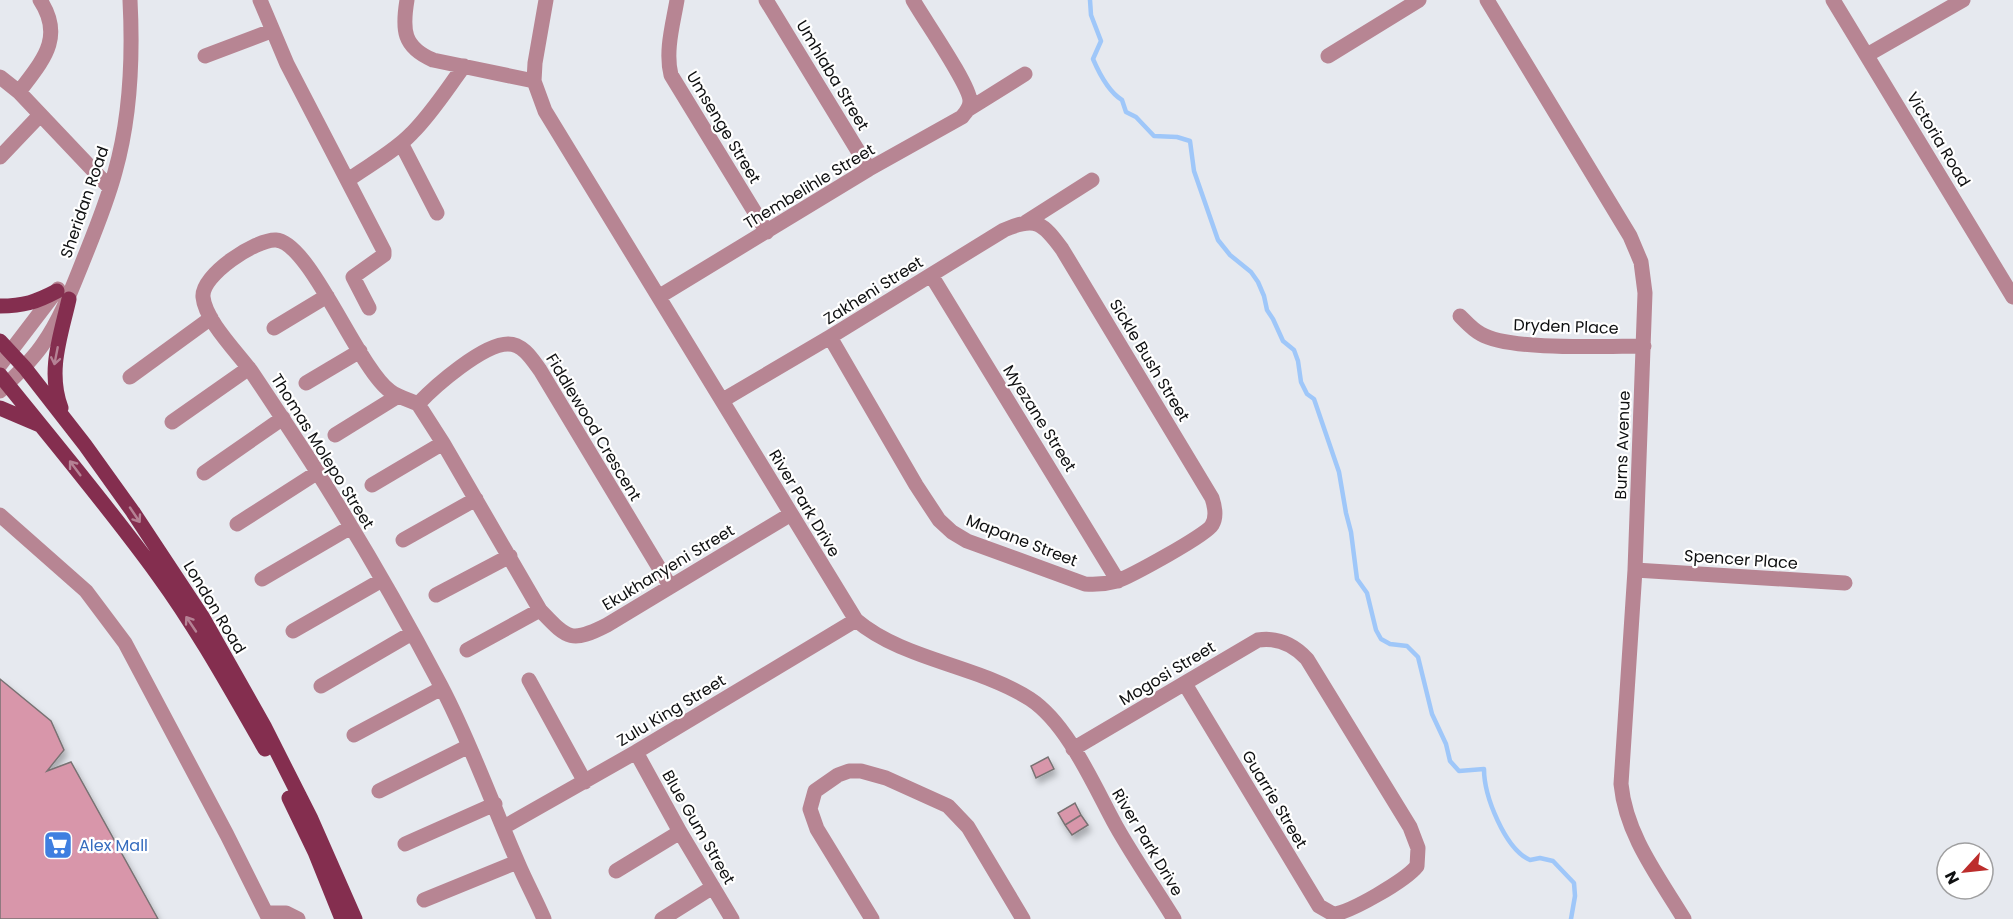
<svg xmlns="http://www.w3.org/2000/svg" width="2013" height="919" font-family="Poppins,sans-serif">
	<style>
		.lines { fill: none; stroke-linecap: round; stroke-linejoin: round }
		.stream { stroke: #9fc7f9; stroke-width: 4.5 }
		.building { fill: #d896aa; stroke: #787273; stroke-width: 1.5; filter: url(#shadow) }
		.minor { stroke: #b78593; stroke-width: 15 }
		.major { stroke: #842e4f; stroke-width: 15 }
		.oneway { stroke: #b58295 }
		.labels { text-anchor: middle; stroke-width: 4.5; stroke-linejoin: round; paint-order: stroke }
		.street-label { font-size: 16px; fill: #0f1011; stroke: #fff }
		.shop-label { font-size: 16px; fill: #366cbe; stroke: #fff; text-anchor: start }
	</style>
	<defs>
		<filter id="shadow"><feDropShadow dx="3" dy="5.5" stdDeviation="3" flood-color="#0004"/></filter>
	</defs>
	<rect width="100%" height="100%" fill="#e6e9ef"/>
	<g class="lines">
		<path class="stream" d="M 1090,0 L 1091,15 L 1101,41 L 1093,59 C 1099,73 1109,92 1122,100 L 1126,112 L 1136,117 L 1154,136 L 1177,137 L 1190,141 L 1194,171 L 1218,240 L 1230,255 L 1251,272 L 1258,282 L 1264,296 L 1267,310 L 1273,319 L 1283,341 L 1294,350 L 1298,361 L 1301,382 L 1307,394 L 1314,399 L 1339,472 L 1346,513 L 1351,532 L 1357,579 L 1367,593 L 1376,630 L 1381,639 L 1390,644 L 1407,646 L 1418,657 L 1432,714 L 1446,744 L 1450,761 L 1459,771 L 1484,769 C 1484,796 1505,849 1530,860 L 1540,858 L 1553,861 L 1574,883 L 1575,896 L 1571,919"/>
	</g>
	<path class="building" d="M 0,679 L 51,721 L 64,750 L 47,771 L 71,762 L 158,919 L 0,919 Z
		M 1048,757 L 1054,769 L 1036,778 L 1031,766 Z
		M 1075,803 L 1081,815 L 1065,825 L 1058,813 Z
		M 1081,815 L 1088,825 L 1072,835 L 1065,825 Z"/>
	<g class="lines">
		<path class="minor" d="M 260,0 L 287,64 L 384,251 L 384,255 L 353,277 L 369,308
			M 407,0 C 402,30 403,47 433,60 L 534,81
			M 546,0 L 535,63 L 534,81 L 545,111 L 856,620 C 903,660 977,665 1030,699 C 1068,724 1094,786 1116,826 C 1134,858 1155,888 1174,919
			M 677,0 C 673,24 665,51 671,75 L 767,232
			M 766,0 L 869,169
			M 1487,0 L 1630,236 L 1641,262 L 1645,293 L 1635,570 L 1621,784 C 1626,835 1658,876 1684,919
			M 1833,0 L 2013,297
			M 1867,55 L 1963,0
			M 205,56 L 271,31
			M 1328,56 L 1419,0
			M 0,77 L 19,92 L 110,188
			M 19,92 C 42,61 65,38 40,0
			M 969,109 L 1025,74
			M 401,143 L 437,213
			M 0,157 L 40,115
			M 348,180 C 369,165 394,152 412,133 C 432,113 447,89 464,66
			M 1026,222 L 1092,180
			M 931,275 L 1118,581
			M 660,296 L 869,169 L 962,117 C 966,112 970,108 970,101 C 970,85 923,18 913,0
			M 1460,316 C 1467,323 1473,330 1481,334 C 1510,351 1607,346 1644,346
			M 274,328 L 327,296
			M 0,365 L 58,289
			M 130,377 L 211,318
			M 306,383 L 360,351
			M 0,391 C 15,376 31,362 43,344 C 59,321 69,296 79,271 C 92,238 106,206 115,172 C 131,116 133,58 130,0
			M 723,400 L 830,337 L 1004,230 C 1036,216 1043,223 1062,249 L 1212,498 C 1215,507 1217,517 1212,525 C 1207,535 1129,577 1117,581 C 1106,584 1096,585 1085,584 L 967,541 L 952,532 L 939,520 L 916,485 L 830,337
			M 418,404 C 409,400 398,397 390,391 C 358,368 310,242 276,240 C 256,239 201,275 203,297 C 205,320 237,352 251,371 C 271,401 291,431 311,462 C 357,534 401,610 441,686 C 471,743 492,804 518,863 C 526,882 536,900 544,919
			M 172,422 L 249,368
			M 335,435 L 398,396
			M 204,473 L 283,418
			M 372,485 L 443,443
			M 0,515 L 86,591 L 125,643 L 227,835 L 269,919
			M 237,524 L 318,472
			M 403,540 L 476,499
			M 1635,570 L 1845,583
			M 262,579 L 351,527
			M 670,586 L 540,370 C 532,359 523,344 508,344 C 483,344 435,386 418,404 L 443,443 L 540,610 C 567,638 570,644 607,625 L 791,514
			M 436,595 L 510,556
			M 293,631 L 382,580
			M 467,650 L 540,610
			M 529,680 L 585,782
			M 321,686 L 412,633
			M 354,735 L 442,688
			M 1073,749 L 1258,640 C 1278,637 1294,645 1307,659 L 1410,827 L 1418,848 L 1417,866 C 1406,880 1350,913 1333,914 L 1319,906 L 1185,684
			M 636,752 L 680,832 L 732,919
			M 379,791 L 469,746
			M 504,827 L 636,752 L 856,620
			M 405,844 L 495,804
			M 616,871 L 680,832
			M 424,900 L 517,862
			M 267,913 L 286,913 L 298,919
			M 662,919 L 713,887
			M 872,919 L 817,829 L 810,809 L 815,791 L 838,775 L 849,771 L 861,771 L 886,778 L 948,806 L 968,827 L 1023,919"/>
		<path class="major" d="M 0,306 C 24,306 36,302 57,291
			M 0,341 L 25,368 L 85,445 L 133,512 L 203,618 L 264,726 L 311,819 L 355,919
			M 0,375 C 53,441 108,506 158,575 C 198,630 231,690 265,749
			M 0,408 L 40,425
			M 61,408 C 47,371 61,335 69,299
			M 289,798 L 315,852 L 342,919"/>
	</g>
	<defs><path id="oneway-shaft" d="M-6 0H5M1.5-3L5.5 0L1.5 3" fill="none" stroke-width="1.6" stroke-linecap="round" stroke-linejoin="round" transform="scale(1.5)"/></defs>
	<g class="oneway">
		<use href="#oneway-shaft" transform="translate(56 356) rotate(101)"/>
		<use href="#oneway-shaft" transform="translate(75 468) rotate(-127)"/>
		<use href="#oneway-shaft" transform="translate(135 515) rotate(56)"/>
		<use href="#oneway-shaft" transform="translate(191 624) rotate(-124)"/>
	</g>
	<defs>
		<g id="supermarket-square" transform="scale(1.5)"><rect x="-9" y="-9" width="18" height="18" rx="4" fill="#3f7fe0" stroke="#fff"/><path d="M-6-5.5h2.5l.6 2H6L4.5 2H-2.5L-4.4-4H-6ZM-1.5 3.2a1.3 1.3 0 1 0 .1 0ZM3 3.2a1.3 1.3 0 1 0 .1 0Z" fill="#fff"/></g>
	</defs>
	<g fill-rule="evenodd">
		<use href="#supermarket-square" x="58" y="845"/>
	</g>
	<g class="labels">
		<g class="street-label">
			<text transform="translate(833 75) rotate(59)" y="6">Umhlaba Street</text>
			<text transform="translate(724 127) rotate(59)" y="6">Umsenge Street</text>
			<text transform="translate(1939 139) rotate(59)" y="6">Victoria Road</text>
			<text transform="translate(809 186) rotate(-31)" y="6">Thembelihle Street</text>
			<text transform="translate(84 202) rotate(-71)" y="6">Sheridan Road</text>
			<text transform="translate(873 290) rotate(-32)" y="6">Zakheni Street</text>
			<text transform="translate(1566 326) rotate(2)" y="6">Dryden Place</text>
			<text transform="translate(1150 360) rotate(59)" y="6">Sickle Bush Street</text>
			<text transform="translate(1040 418) rotate(58)" y="6">Myezane Street</text>
			<text transform="translate(594 427) rotate(59)" y="6">Fiddlewood Crescent</text>
			<text transform="translate(1622 445) rotate(-88)" y="6">Burns Avenue</text>
			<text transform="translate(323 451) rotate(58)" y="6">Thomas Molepo Street</text>
			<text transform="translate(805 503) rotate(59)" y="6">River Park Drive</text>
			<text transform="translate(1022 540) rotate(21)" y="6">Mapane Street</text>
			<text transform="translate(1741 559) rotate(4)" y="6">Spencer Place</text>
			<text transform="translate(668 567) rotate(-31)" y="6">Ekukhanyeni Street</text>
			<text transform="translate(215 607) rotate(59)" y="6">London Road</text>
			<text transform="translate(1167 673) rotate(-31)" y="6">Mogosi Street</text>
			<text transform="translate(671 710) rotate(-31)" y="6">Zulu King Street</text>
			<text transform="translate(1275 799) rotate(59)" y="6">Guarrie Street</text>
			<text transform="translate(699 827) rotate(60)" y="6">Blue Gum Street</text>
			<text transform="translate(1148 842) rotate(59)" y="6">River Park Drive</text>
		</g>
		<g class="shop-label">
			<text x="79" y="851">Alex Mall</text>
		</g>
	</g>
	<g transform="translate(1965 871) rotate(243)"><circle r="28" fill="#ffffff" stroke="#9f9fa0" stroke-width="1.5"/>
	<path d="M0-4.5L10 22L0 15L-10 22Z" fill="#bc2d2c"/>
	<text y="-9" font-size="16" font-weight="bold" text-anchor="middle" fill="#0f1011">N</text>
	</g>
</svg>
